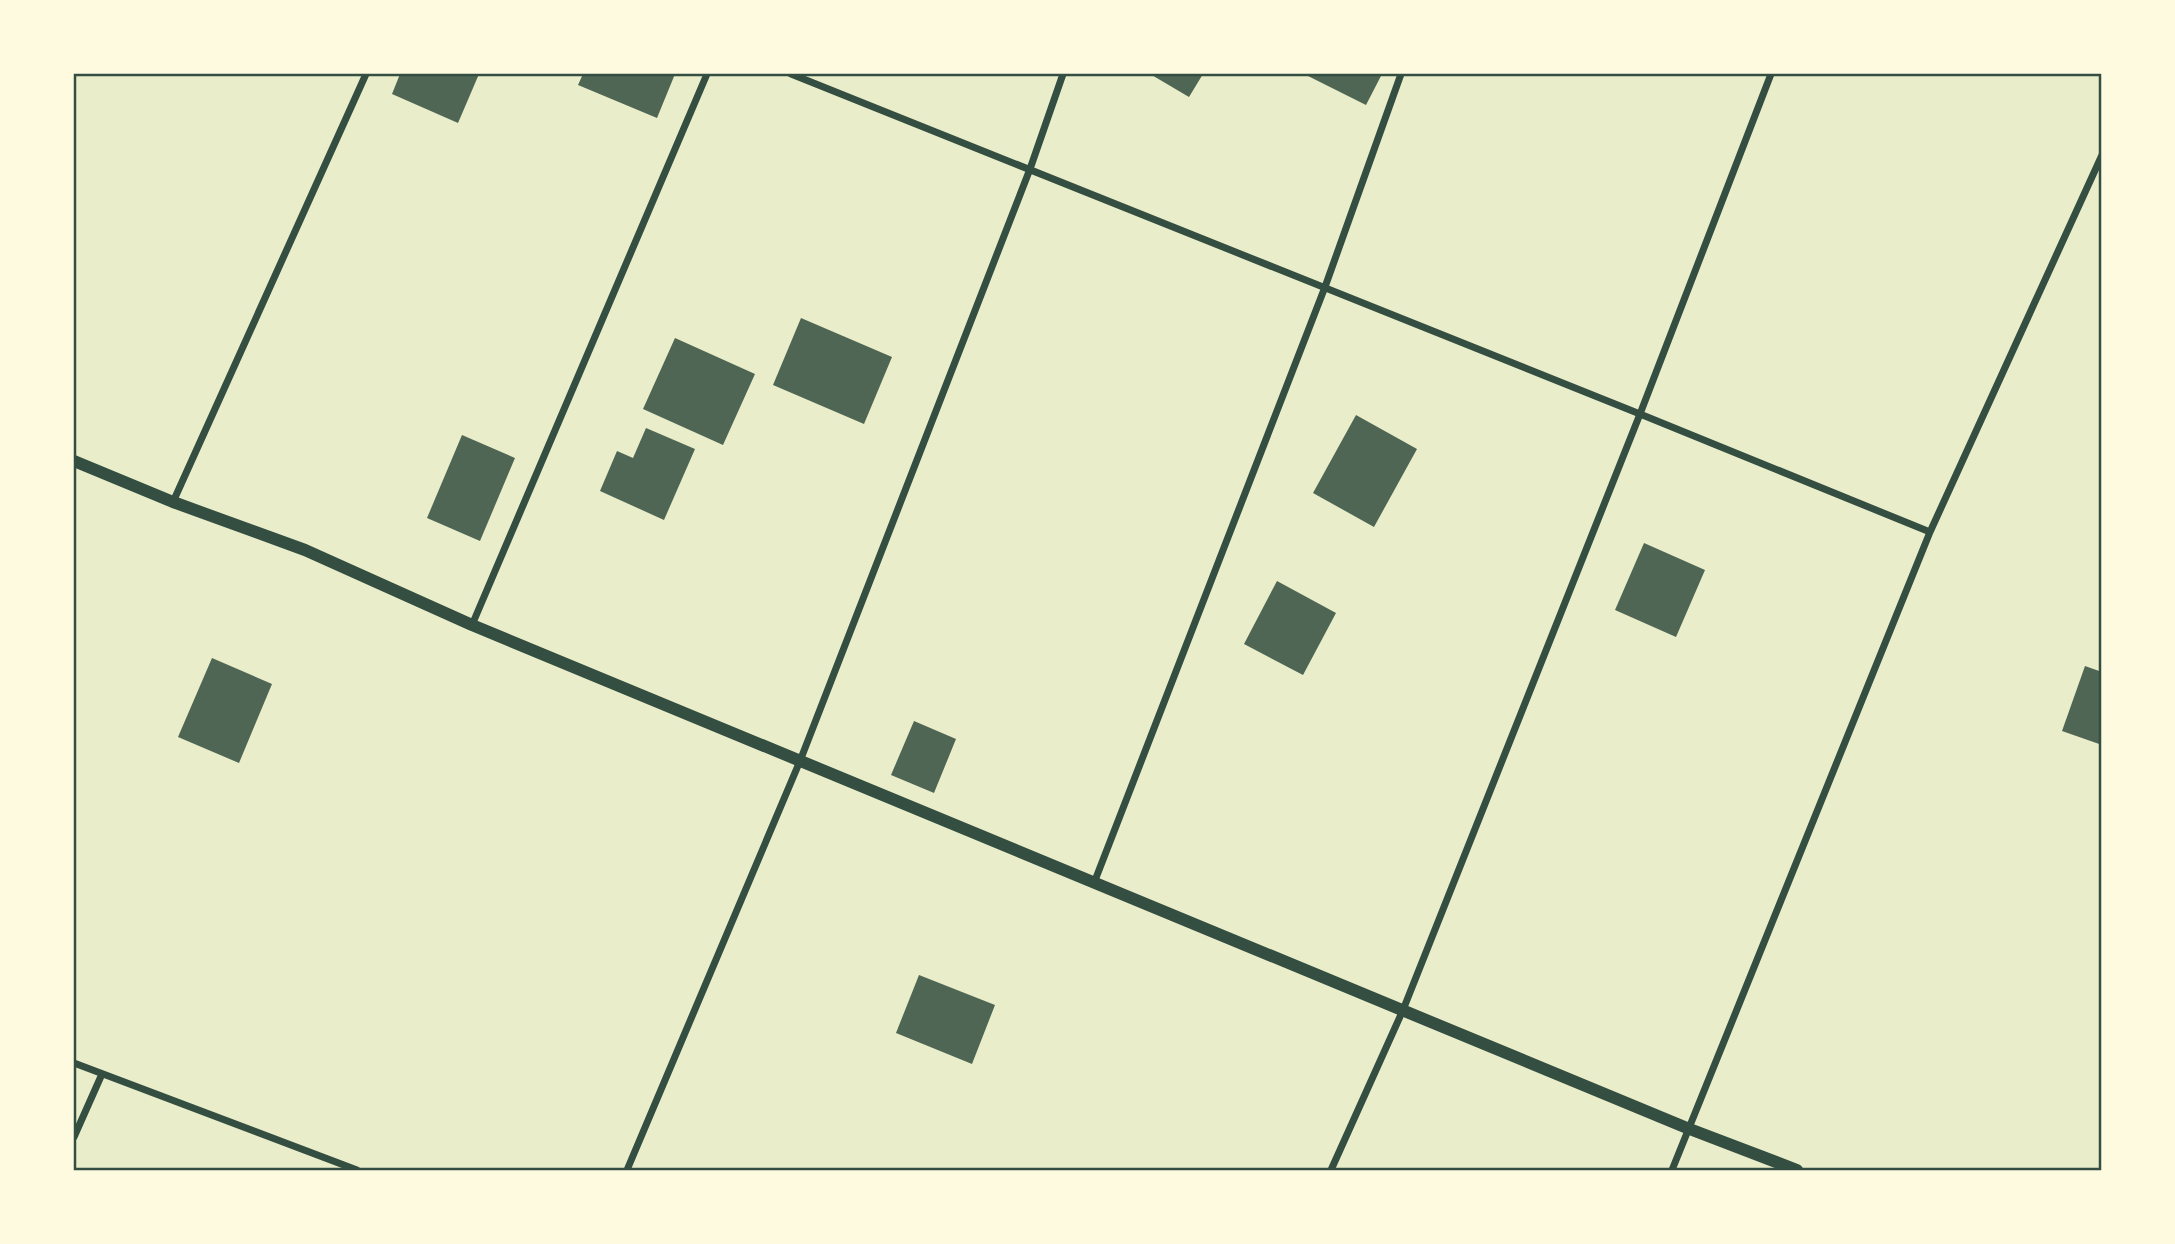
<svg xmlns="http://www.w3.org/2000/svg" width="2175" height="1244" font-family="Spectral,serif">
	<style>
		.building { fill: #4f6655 }
		.lines { fill: none; stroke-linecap: round; stroke-linejoin: round }
		.minor { stroke: #344e41; stroke-width: 7 }
		.tertiary { stroke: #344e41; stroke-width: 12 }
		.neatline { fill: none; stroke: #344e41; stroke-width: 2.5 }
	</style>
	<rect width="100%" height="100%" fill="#e9edc9"/>
	<path class="building" d="M 400,74 L 479,74 L 458,123 L 392,94 Z
		M 583,74 L 675,74 L 657,118 L 578,85 Z
		M 1150,74 L 1203,74 L 1189,97 Z
		M 1310,74 L 1382,74 L 1366,105 L 1308,76 Z
		M 801,318 L 892,357 L 864,424 L 773,385 Z
		M 675,338 L 755,374 L 723,445 L 643,409 Z
		M 1356,415 L 1417,449 L 1374,527 L 1313,493 Z
		M 646,428 L 695,449 L 664,520 L 600,491 L 617,451 L 633,458 Z
		M 462,435 L 515,458 L 480,541 L 427,518 Z
		M 1644,543 L 1705,570 L 1676,637 L 1615,610 Z
		M 1277,581 L 1336,613 L 1303,675 L 1244,644 Z
		M 212,658 L 272,684 L 239,763 L 178,737 Z
		M 2085,666 L 2102,672 L 2102,745 L 2062,731 Z
		M 914,721 L 956,739 L 934,793 L 891,775 Z
		M 919,975 L 995,1005 L 972,1064 L 896,1033 Z"/>
	<g class="lines">
		<path class="minor" d="M 791,74 L 1640,414 L 1930,532
			M 173,502 L 366,74
			M 472,625 L 707,74
			M 1094,883 L 1325,287 L 1401,74
			M 74,1063 L 357,1170
			M 74,1137 L 102,1074
			M 627,1170 L 800,761 L 1030,169 L 1063,74
			M 1331,1170 L 1403,1010 L 1640,414 L 1771,74
			M 1672,1170 L 1930,532 L 2102,155"/>
		<path class="tertiary" d="M 74,461 L 173,502 L 305,550 L 472,625 L 1687,1128 L 1797,1170"/>
	</g>
	<rect width="2175" height="1244" fill="none" stroke="#fefae0" stroke-width="150"/>
	<rect x="75" y="75" width="2025" height="1094" class="neatline"/>
</svg>
